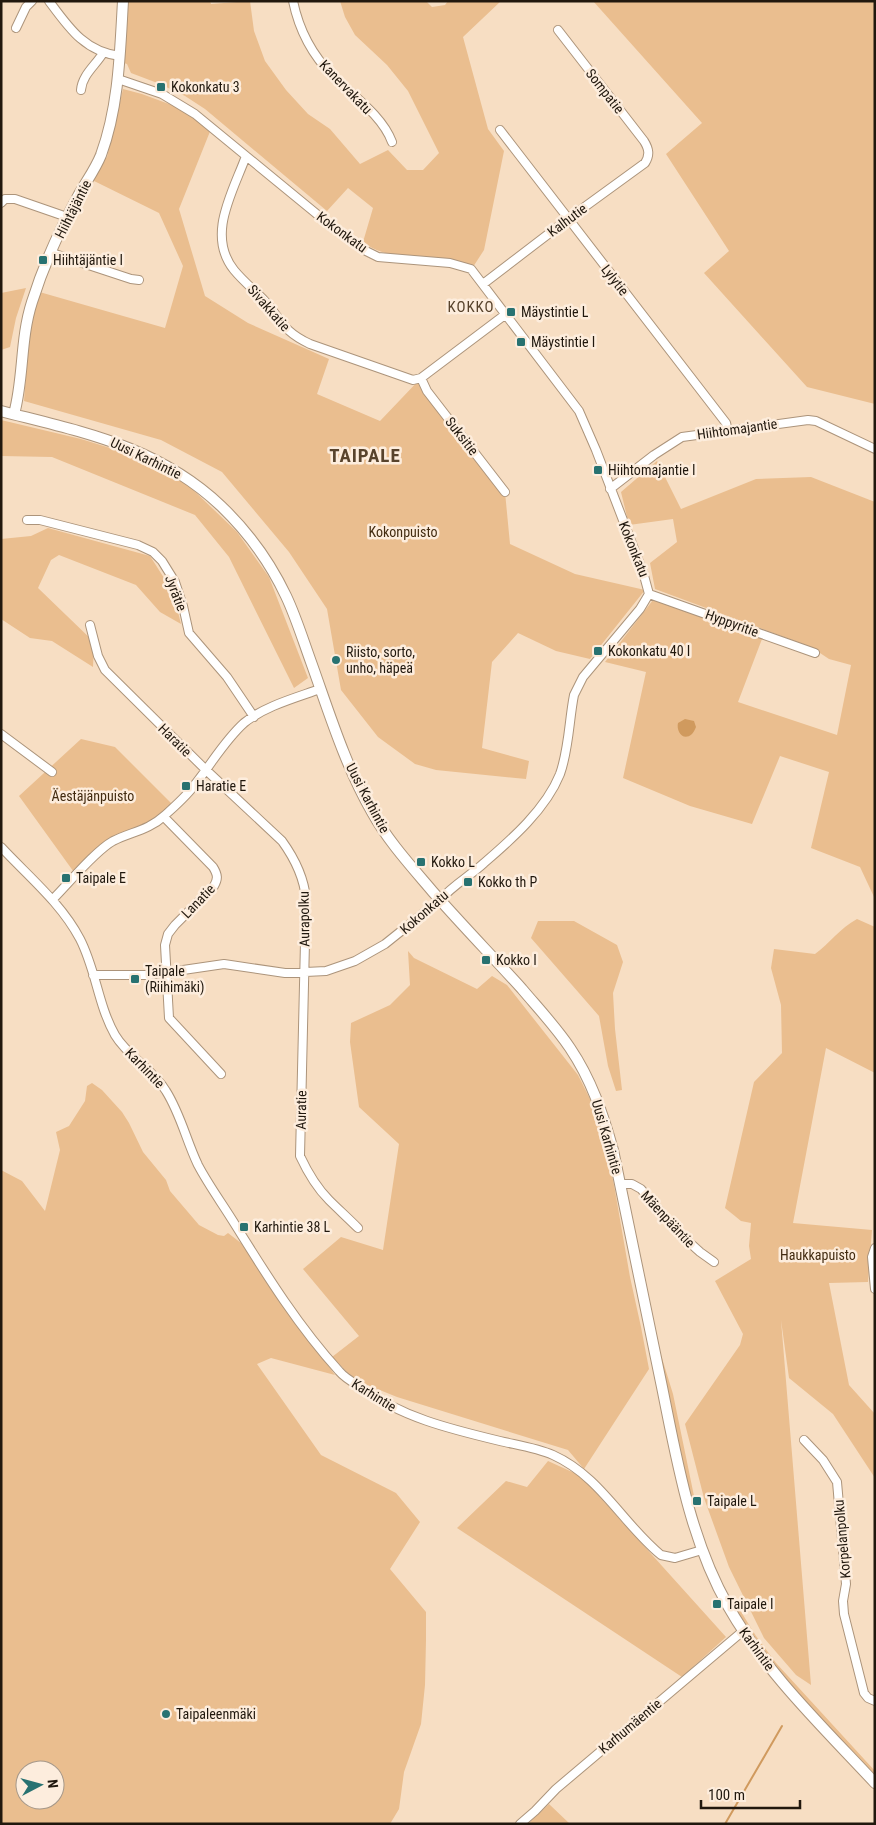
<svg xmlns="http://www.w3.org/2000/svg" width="876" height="1825" font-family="'Roboto Condensed',sans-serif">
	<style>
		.green { fill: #eabe8f; fill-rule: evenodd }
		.water { fill: #d09a5e }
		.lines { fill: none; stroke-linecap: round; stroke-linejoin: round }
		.stream { stroke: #d09a5e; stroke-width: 2 }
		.minor-casing { stroke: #ac947b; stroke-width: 10 }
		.tertiary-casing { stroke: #ac947b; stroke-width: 12 }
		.minor { stroke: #fff; stroke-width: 8 }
		.tertiary { stroke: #fff; stroke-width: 10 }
		.poi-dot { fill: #287271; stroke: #fdeddd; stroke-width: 2 }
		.labels { text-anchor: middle; stroke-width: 5; stroke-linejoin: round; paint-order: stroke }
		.poi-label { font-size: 14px; fill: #21180e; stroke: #fdeddd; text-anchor: start }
		.street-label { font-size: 14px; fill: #21180e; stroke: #fdeddd }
		.park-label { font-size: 14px; fill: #422b10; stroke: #fdeddd }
		.neighbourhood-label { font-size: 15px; letter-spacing: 1px; fill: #58432c; stroke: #fdeddd }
		.district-label { font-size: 19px; font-weight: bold; letter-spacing: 1px; fill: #58432c; stroke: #fdeddd }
	</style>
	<rect width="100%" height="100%" fill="#f7dec3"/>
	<path class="green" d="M 127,1 L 210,1 L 211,4 L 250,1 L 254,31 L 265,61 L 286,90 L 308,114 L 330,129 L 360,164 L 388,150 L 407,170 L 423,170 L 439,153 L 408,91 L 387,65 L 355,35 L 345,17 L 340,1 L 426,1 L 432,7 L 445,5 L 448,1 L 501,1 L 463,37 L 488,129 L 504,151 L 484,250 L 473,267 C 439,250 393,266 363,242 L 373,208 L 348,188 L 327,211 L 205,109 L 185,96 L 160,84 L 131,73 L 127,64 L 124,63 Z
		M 593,1 L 875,1 L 875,404 L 807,387 L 704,273 L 729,251 L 666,154 L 702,123 Z
		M 123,89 L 142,94 L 177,107 L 211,129 L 179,209 L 205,296 L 248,323 L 329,359 L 317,394 L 380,421 L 421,378 L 505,492 L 510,544 L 575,574 L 645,590 L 590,659 L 556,651 L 518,633 L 492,662 L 482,748 L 529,761 L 526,779 L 436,770 L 415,764 L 378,737 L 341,690 L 327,609 L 289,552 L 222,472 L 161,440 L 24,401 L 29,331 L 36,291 L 165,328 L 183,266 L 159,213 L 88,178 L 107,157 Z
		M 26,288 L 16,318 L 10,347 L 1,350 L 1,293 Z
		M 1,420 L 81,439 L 136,456 L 185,482 L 237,532 L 269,577 L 308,678 L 294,688 L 229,557 L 195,515 L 52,457 L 1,456 Z
		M 657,461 L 681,509 L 756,479 L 811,477 L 875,502 L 875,899 L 860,867 L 811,848 L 829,772 L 780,756 L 752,824 L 690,806 L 623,778 L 646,672 L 605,662 L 653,600 L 762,639 L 738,702 L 837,735 L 851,665 L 829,659 L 811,647 L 655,589 L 650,563 L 677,542 L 673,519 L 629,525 L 621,492 Z
		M 48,528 L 150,556 L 173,592 L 181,624 L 160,612 L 136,585 L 59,555 L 51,560 L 38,588 L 94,642 L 93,667 L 52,641 L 30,638 L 1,619 L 1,539 L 31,536 Z
		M 81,739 L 115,747 L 174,806 L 164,817 L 112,842 L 76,875 L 19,796 Z
		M 857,919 L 875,927 L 875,1073 L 826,1048 L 793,1223 L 872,1230 L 868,1282 L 829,1283 L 849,1385 L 875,1414 L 875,1478 L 833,1414 L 789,1378 L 781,1320 L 811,1685 L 796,1675 L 764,1638 L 729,1567 L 704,1498 L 685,1424 L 740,1345 L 743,1334 L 715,1281 L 751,1259 L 749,1246 L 751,1223 L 741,1221 L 725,1208 L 754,1082 L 782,1053 L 781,1005 L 771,968 L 774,949 L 815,954 C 830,943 840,928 857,919 Z
		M 538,921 L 574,921 L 617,945 L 623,962 L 613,993 L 615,1029 L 622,1090 L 616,1091 L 608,1066 L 599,1016 L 531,938 Z
		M 408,951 L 414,958 L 477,989 L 492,976 L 507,985 L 578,1075 L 595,1109 L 607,1152 L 614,1185 L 630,1277 L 641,1327 L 649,1369 L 584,1469 L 568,1450 L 397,1397 L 355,1380 L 332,1357 L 359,1336 L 303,1269 L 341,1237 L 383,1250 L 399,1144 L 359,1107 L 350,1042 L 351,1023 L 390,1005 L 410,985 Z
		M 92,1083 L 102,1090 L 122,1112 L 129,1123 L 143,1152 L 166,1180 L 170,1191 L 199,1225 L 218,1235 L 224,1236 L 228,1233 L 241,1243 L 335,1375 L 271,1358 L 257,1364 L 321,1455 L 396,1493 L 420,1522 L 390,1569 L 426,1612 L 426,1640 L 425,1685 L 421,1724 L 404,1772 L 399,1809 L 390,1824 L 1,1824 L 1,1170 L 22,1181 L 45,1211 L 60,1150 L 56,1132 L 69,1126 L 85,1101 L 87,1086 ZM 25,1770 L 55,1770 L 55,1800 L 25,1800 Z
		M 657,1342 L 673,1394 L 694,1496 L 692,1497 L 686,1486 Z
		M 548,1461 L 581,1476 L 726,1637 L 682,1677 L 457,1528 L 506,1481 L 527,1487 Z
		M 735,1602 L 756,1636 L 776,1663 L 875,1771 L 875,1778 L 775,1668 L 730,1605 Z
		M 549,1804 L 570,1824 L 528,1824 Z"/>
	<path class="water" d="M 685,719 L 694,721 L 696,727 C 695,729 694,732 692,734 C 683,742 676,731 678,723 Z"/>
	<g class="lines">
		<path class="stream" d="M 725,1824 L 782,1726"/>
		<g class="minor-casing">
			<path id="minor" d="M 49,1 C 69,28 85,52 120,56
				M 293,1 C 299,30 312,55 333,76 C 352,95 382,115 392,142
				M 16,28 L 26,7 L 32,1
				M 81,90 C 82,75 96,65 103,53
				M 500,130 L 726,423 L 728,431
				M 246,156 C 233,192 206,235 234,270 C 243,281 254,290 264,300 C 282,320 282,331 310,344 L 413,380 L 421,378 L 506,314
				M 1,203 L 5,199 L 15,199 L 67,217
				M 52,253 L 131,279 L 139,280
				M 483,284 L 568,219 L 645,163 C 650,155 649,149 644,141 L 558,30
				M 421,378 L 427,391 L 505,492
				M 610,489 L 654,455 L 682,437 L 808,420 L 816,421 L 875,449
				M 27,520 L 40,520 L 138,545 L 153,552 L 162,561 L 175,582 L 183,606 L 189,633 L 227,677 L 254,717
				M 649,594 L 815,653
				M 90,625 L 98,656 L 105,670 L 206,770 L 282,841 C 295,859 304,877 306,899 L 300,1156 C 307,1171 317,1188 329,1200 C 338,1209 348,1218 358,1228
				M 1,734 L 52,772
				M 164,817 L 213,867 C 218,875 218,879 214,886 L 175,925 L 168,934 L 165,945 L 169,1018 L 221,1074
				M 1,847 C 29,877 61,903 80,939 C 96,970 98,1005 115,1035 C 128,1057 153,1069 166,1091 C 181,1115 186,1140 198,1165 C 209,1186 224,1206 236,1226 C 267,1276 299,1327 339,1371 C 344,1377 352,1382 359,1386 C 400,1417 450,1429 500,1441 C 517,1445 537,1448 553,1455 C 600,1476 623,1524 661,1555 L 675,1558 L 702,1550
				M 53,899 C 68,884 95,851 113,841 C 131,832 149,830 164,816 C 175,806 188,795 196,783 C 212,763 225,740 244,723 C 265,706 295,698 320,689
				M 93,975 L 149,975 L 224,964 L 285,973 L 326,971 L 355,961 L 385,944 L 440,900 C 453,885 470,876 484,863 C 512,839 546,809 560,774 C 569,749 569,720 574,695 L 583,677 L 640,609 L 649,594 L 643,572 L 596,450 L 579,411 L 471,269 L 450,263 L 378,257 L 366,251 L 335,229 L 195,114 L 162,94 L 118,79
				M 620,1184 L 632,1184 L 641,1189 L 679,1233 L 700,1252 L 714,1262
				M 875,1248 L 872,1257 L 875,1289
				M 804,1440 L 823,1460 L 837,1482 L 846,1584 L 843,1601 L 844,1614 L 864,1693 L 868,1698 L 875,1701
				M 520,1824 L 535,1811 L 556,1789 L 743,1631"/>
		</g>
		<g class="tertiary-casing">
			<path id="tertiary" d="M 1,411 C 82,432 158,446 221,506 C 248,532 270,562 286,596 C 296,617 303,640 311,662 C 329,712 345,765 372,812 C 388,841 411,866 433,892 C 462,925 493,957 522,989 C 538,1008 556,1027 570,1048 C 591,1079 603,1114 613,1150 C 629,1229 646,1308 662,1387 C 677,1461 690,1539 728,1606 C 766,1673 823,1727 875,1783
				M 14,414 C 24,378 20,339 32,302 C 43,267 59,231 77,198 C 85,183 95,170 101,155 C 119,106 120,52 123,1"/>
		</g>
		<use href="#minor" class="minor"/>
		<use href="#tertiary" class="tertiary"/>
	</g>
	<g class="poi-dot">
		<rect x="156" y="82" width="10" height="10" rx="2.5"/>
		<rect x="38" y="255" width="10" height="10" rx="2.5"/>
		<rect x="506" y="307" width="10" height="10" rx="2.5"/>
		<rect x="516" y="337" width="10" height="10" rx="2.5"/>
		<rect x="593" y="465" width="10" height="10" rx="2.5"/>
		<rect x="593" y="646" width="10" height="10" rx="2.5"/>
		<circle cx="336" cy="660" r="5"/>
		<rect x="181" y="781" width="10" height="10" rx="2.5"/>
		<rect x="416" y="857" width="10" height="10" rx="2.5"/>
		<rect x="61" y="873" width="10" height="10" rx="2.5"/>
		<rect x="463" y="877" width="10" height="10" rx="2.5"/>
		<rect x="481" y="955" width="10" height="10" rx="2.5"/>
		<rect x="130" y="974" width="10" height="10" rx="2.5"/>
		<rect x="239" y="1222" width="10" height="10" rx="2.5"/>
		<rect x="692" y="1496" width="10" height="10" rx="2.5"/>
		<rect x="712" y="1599" width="10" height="10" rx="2.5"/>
		<circle cx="166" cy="1714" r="5"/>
	</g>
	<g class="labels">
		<g class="poi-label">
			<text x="171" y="92">Kokonkatu 3</text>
			<text x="53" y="265">Hiihtäjäntie I</text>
			<text x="521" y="317">Mäystintie L</text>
			<text x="531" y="347">Mäystintie I</text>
			<text x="608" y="475">Hiihtomajantie I</text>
			<text x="608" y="656">Kokonkatu 40 I</text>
			<text x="346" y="657">Riisto, sorto,<tspan x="346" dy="16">unho, häpeä</tspan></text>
			<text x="196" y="791">Haratie E</text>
			<text x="431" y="867">Kokko L</text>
			<text x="76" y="883">Taipale E</text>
			<text x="478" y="887">Kokko th P</text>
			<text x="496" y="965">Kokko I</text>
			<text x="145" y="976">Taipale<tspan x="145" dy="16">(Riihimäki)</tspan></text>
			<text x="254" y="1232">Karhintie 38 L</text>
			<text x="707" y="1506">Taipale L</text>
			<text x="727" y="1609">Taipale I</text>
			<text x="176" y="1719">Taipaleenmäki</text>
		</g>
		<g class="street-label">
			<text transform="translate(346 87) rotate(46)" y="5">Kanervakatu</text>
			<text transform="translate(605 91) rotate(52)" y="5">Sompatie</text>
			<text transform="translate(73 209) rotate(-63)" y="5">Hiihtäjäntie</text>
			<text transform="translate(567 220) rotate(-37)" y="5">Kalhutie</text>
			<text transform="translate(342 232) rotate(36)" y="5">Kokonkatu</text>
			<text transform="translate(615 280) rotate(52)" y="5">Lylytie</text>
			<text transform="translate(269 308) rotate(49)" y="5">Sivakkatie</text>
			<text transform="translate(737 429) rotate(-8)" y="5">Hiihtomajantie</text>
			<text transform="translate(462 436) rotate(52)" y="5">Suksitie</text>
			<text transform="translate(146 458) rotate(26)" y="5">Uusi Karhintie</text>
			<text transform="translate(634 549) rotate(68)" y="5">Kokonkatu</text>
			<text transform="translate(176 593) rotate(69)" y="5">Jyrätie</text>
			<text transform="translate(732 623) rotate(20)" y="5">Hyppyritie</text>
			<text transform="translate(175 740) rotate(45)" y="5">Haratie</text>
			<text transform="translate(368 798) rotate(62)" y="5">Uusi Karhintie</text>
			<text transform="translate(198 901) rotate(-46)" y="5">Lanatie</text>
			<text transform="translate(424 912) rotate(-41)" y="5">Kokonkatu</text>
			<text transform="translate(304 919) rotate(-91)" y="5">Aurapolku</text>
			<text transform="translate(145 1068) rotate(46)" y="5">Karhintie</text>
			<text transform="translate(301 1110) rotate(-89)" y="5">Auratie</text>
			<text transform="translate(607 1137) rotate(74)" y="5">Uusi Karhintie</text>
			<text transform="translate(668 1219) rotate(47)" y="5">Mäenpääntie</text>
			<text transform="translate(374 1395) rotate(32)" y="5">Karhintie</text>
			<text transform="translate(842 1539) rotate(-95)" y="5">Korpelanpolku</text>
			<text transform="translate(757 1649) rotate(54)" y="5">Karhintie</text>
			<text transform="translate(630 1726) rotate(-40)" y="5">Karhumäentie</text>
		</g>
		<g class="park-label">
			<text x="403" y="537">Kokonpuisto</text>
			<text x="93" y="801">Äestäjänpuisto</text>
			<text x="818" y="1260">Haukkapuisto</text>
		</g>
		<g class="neighbourhood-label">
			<text x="471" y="312">KOKKO</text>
		</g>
		<g class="district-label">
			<text x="365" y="462">TAIPALE</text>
		</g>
	</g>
	<rect width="876" height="1825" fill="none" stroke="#21180e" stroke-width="5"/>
	<g transform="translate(40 1785) rotate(84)"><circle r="24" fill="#fdeddd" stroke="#a5988a"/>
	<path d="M0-4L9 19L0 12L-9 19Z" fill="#287271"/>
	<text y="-8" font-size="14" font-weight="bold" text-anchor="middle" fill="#21180e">N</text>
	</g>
	<path d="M701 1800v8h99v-8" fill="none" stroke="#21180e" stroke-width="2.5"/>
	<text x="708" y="1800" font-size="15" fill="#21180e" stroke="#fdeddd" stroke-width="4" paint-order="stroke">100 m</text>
</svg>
